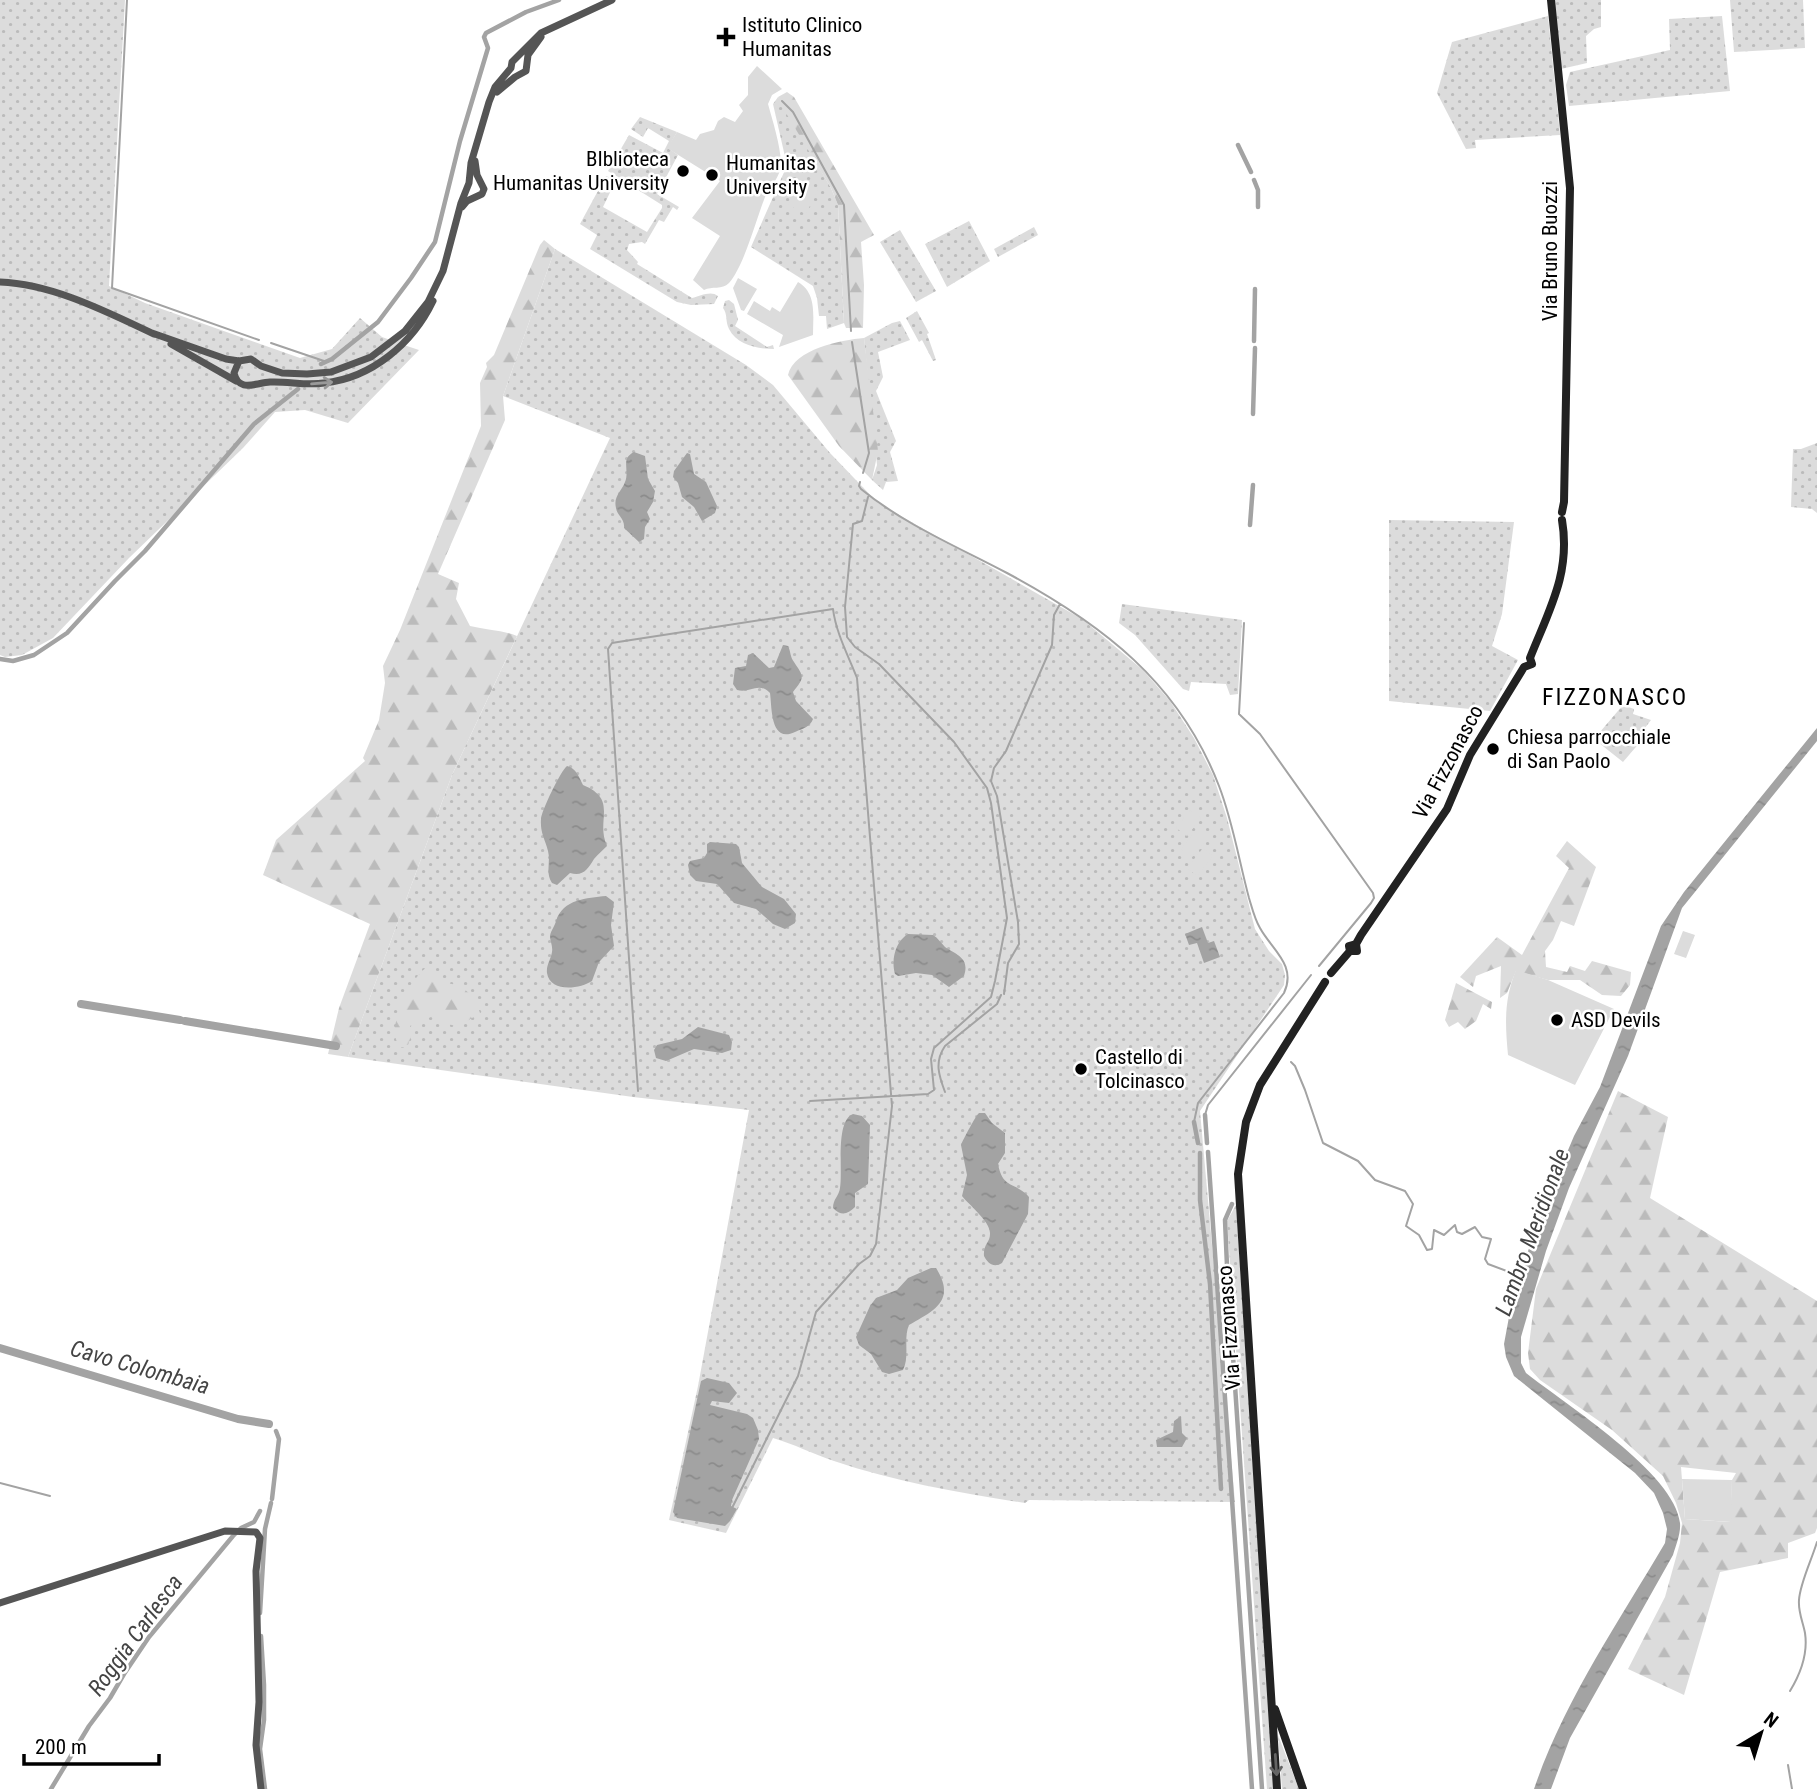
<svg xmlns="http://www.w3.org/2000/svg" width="1817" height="1789" font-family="'Roboto Condensed',sans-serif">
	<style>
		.grass { fill: url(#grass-dots) }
		.forest { fill: url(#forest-firs); fill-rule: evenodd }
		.garden { fill: #dcdcdc }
		.water { fill: url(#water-ripples) }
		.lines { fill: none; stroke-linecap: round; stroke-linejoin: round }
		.stream { stroke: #a3a3a3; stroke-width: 2 }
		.canal { stroke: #a3a3a3; stroke-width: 4.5 }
		.river { stroke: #a3a3a3; stroke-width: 8 }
		.tertiary { stroke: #555; stroke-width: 7 }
		.secondary { stroke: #222; stroke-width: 8 }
		.oneway { stroke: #999 }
		.oneway2 { stroke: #646464 }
		.poi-dot { fill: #000; stroke: #fff; stroke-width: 2.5 }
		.labels { text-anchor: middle; stroke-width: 5; stroke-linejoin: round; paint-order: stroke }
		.poi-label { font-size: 21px; fill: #000; stroke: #fff; text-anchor: start }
		.street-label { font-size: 21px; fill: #000; stroke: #fff }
		.water-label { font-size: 23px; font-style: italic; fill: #444; stroke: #fff }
		.quarter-label { font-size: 24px; letter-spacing: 2px; fill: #000; stroke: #fff }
	</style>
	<defs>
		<pattern id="grass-dots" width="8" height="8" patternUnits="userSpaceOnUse" patternTransform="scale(1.75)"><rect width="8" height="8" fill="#dcdcdc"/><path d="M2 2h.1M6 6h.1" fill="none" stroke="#bbb" stroke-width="1.8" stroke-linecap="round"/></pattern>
		<pattern id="forest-firs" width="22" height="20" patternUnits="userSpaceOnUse" patternTransform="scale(1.75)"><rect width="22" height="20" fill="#dcdcdc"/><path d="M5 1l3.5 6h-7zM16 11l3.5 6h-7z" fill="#bbb"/></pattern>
		<pattern id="water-ripples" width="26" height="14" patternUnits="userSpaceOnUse" patternTransform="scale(1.75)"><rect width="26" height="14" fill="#a3a3a3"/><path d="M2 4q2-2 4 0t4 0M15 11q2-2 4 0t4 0" fill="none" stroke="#8b8b8b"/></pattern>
	</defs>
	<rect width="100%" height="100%" fill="#fff"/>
	<path class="grass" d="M 0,0 L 125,0 L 109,286 L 145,303 L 300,358 L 332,349 L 360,318 L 382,337 L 396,342 L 430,305 L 401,344 L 419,350 L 348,423 L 305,410 L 275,412 L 243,448 L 129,558 L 53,638 L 22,655 L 5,657 L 0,655 Z
		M 1554,0 L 1601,0 L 1601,27 L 1594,29 L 1586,36 L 1587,63 L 1561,69 Z
		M 1730,0 L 1803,0 L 1805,48 L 1734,52 Z
		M 1548,16 L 1560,135 L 1475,140 L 1476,148 L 1466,149 L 1437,93 L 1452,42 Z
		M 1722,16 L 1730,91 L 1569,106 L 1566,85 L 1570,72 L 1670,50 L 1669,19 Z
		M 778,97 L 831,188 L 838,205 L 844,323 L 827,329 L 826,316 L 819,316 L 817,298 L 813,286 L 751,247 L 785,170 L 786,161 L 773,104 Z
		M 640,117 L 677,132 L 668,148 L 678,155 L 657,194 L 679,207 L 677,210 L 673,207 L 664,222 L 659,220 L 645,244 L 642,242 L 629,244 L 627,250 L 638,262 L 637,264 L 692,298 C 700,296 711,290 718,296 L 714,304 L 691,305 L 677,302 L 590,249 L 597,235 L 580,224 L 606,176 L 616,180 L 603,207 L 647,232 L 662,208 L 662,205 L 608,171 L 629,135 L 663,153 L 669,141 L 648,128 L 643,137 L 631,129 Z
		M 969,221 L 990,261 L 947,287 L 925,244 Z
		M 1034,227 L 1038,235 L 998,257 L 994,249 Z
		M 900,230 L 936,291 L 916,302 L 880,242 Z
		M 555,249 L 746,365 L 773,385 L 830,453 L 878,503 L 1082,619 L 1143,670 L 1170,701 L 1194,738 L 1213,775 L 1227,818 L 1255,929 L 1269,951 L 1282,964 L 1285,975 L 1284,985 L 1200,1111 L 1235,1502 L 1029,1500 L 1025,1503 C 961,1493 896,1482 834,1461 C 813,1454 794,1444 773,1438 L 726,1533 L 669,1520 L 698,1386 L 749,1110 L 633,1097 L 348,1057 L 452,775 L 610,438 L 503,396 Z
		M 725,301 L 729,300 L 734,304 L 738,320 L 735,326 L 767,347 L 773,345 L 774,349 C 758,349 737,345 729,329 C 725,321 728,315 723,308 Z
		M 917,311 L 929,333 L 927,334 L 936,360 L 933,361 L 922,340 L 919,342 L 906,318 Z
		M 900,321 L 910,340 L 878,352 L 883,377 L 876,391 L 896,441 L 890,452 L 898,481 L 886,482 L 883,490 L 872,480 L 877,465 L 864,338 L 892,323 Z
		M 1817,443 L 1817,513 L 1812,509 L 1791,507 L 1793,449 L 1801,449 Z
		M 1389,520 L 1514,522 L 1502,614 L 1492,646 L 1518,660 L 1490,711 L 1389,701 Z
		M 1122,604 L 1242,620 L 1238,694 L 1230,695 L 1226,684 L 1191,682 L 1189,691 L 1183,689 L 1135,635 L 1119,623 Z
		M 1623,705 L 1634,709 L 1633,714 L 1651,720 L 1638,737 L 1641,741 L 1623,762 L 1594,739 Z
		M 1236,1205 L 1274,1789 L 1267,1789 L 1227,1221 Z
		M 1278,1735 L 1299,1789 L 1282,1789 Z"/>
	<path class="forest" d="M 787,92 L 794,97 L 874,235 L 861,242 L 864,285 L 863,328 L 846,328 L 844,323 L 838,205 L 831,188 L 780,103 L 778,97 Z
		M 544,240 L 555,249 L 503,396 L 505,420 L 438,574 L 459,583 L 456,599 L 470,626 C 486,630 502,630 517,636 L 452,775 L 348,1057 L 328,1054 L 339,1008 L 370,924 L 263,875 L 276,840 L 365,761 L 363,758 L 379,720 L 385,683 L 383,666 L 400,630 L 481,426 L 480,383 L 487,367 L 486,363 L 494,355 L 540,245 Z
		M 864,338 L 878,451 L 872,480 L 839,446 L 788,375 C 794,349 841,340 864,338 Z
		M 1567,841 L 1596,867 L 1574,926 L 1561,921 L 1553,940 L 1545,951 L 1546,967 L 1567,972 L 1570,966 L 1585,971 L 1592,961 L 1631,972 L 1630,985 L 1621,996 L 1602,995 L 1580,980 L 1548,980 L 1516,971 L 1507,993 L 1500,998 L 1501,966 L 1476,976 L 1473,987 L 1460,977 L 1497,937 L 1522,955 L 1569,868 L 1556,856 Z
		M 427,967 L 444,983 C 463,984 474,994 480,1013 C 460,1025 456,1032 436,1016 L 422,1019 L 410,1026 L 411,1036 L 407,1048 L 400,1047 C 388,1029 400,1020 399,1001 C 409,990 415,976 427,967 Z
		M 1456,983 L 1492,1002 L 1491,1009 L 1483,1004 L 1476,1021 L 1465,1029 L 1458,1022 L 1449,1027 L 1445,1020 Z
		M 1618,1091 L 1668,1117 L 1650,1198 L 1817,1301 L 1817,1528 L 1815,1533 L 1788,1543 L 1788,1558 L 1720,1572 L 1684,1695 L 1628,1669 L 1665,1597 L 1680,1543 L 1682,1523 L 1676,1503 L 1663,1476 L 1612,1430 L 1540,1380 L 1530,1369 L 1528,1353 L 1536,1289 ZM 1681,1467 L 1736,1473 L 1732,1480 L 1730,1522 L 1685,1519 Z"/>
	<path class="garden" d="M 757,66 L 782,89 L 772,95 L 768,104 C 773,122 780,144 781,163 C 781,177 770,186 765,197 C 756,220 744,266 729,283 C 722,290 712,286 704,290 L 693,280 L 720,236 L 692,218 L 720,181 L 667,148 L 677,132 L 696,140 L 700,134 L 714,130 L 718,121 L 724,117 L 735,122 L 743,111 L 739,105 L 748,95 L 748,77 Z
		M 799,180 L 818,189 L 806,214 L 788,205 Z
		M 738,278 L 757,289 L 744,311 L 741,310 L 733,288 Z
		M 798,282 C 817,293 813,316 813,335 L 779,347 L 783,335 L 747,314 L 754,301 L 770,311 L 772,307 L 780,312 Z
		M 1190,810 L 1201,818 L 1187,836 L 1176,828 Z
		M 1197,829 L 1208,838 L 1192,857 L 1181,849 Z
		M 1203,848 L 1213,856 L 1197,876 L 1187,868 Z
		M 1683,931 L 1695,935 L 1686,958 L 1674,954 Z
		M 1516,970 L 1548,980 L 1614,1009 L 1575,1085 L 1508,1055 C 1505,1023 1504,1000 1516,970 Z
		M 1682,1479 L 1732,1480 L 1731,1522 L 1685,1519 Z"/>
	<path class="water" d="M 634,452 L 645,456 L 648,479 L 655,491 L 653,502 L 647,512 L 650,519 L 645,527 L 644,539 L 639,542 L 624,528 C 625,518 617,516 616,508 C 613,496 622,491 625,482 C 630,470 620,459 634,452 Z
		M 687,453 L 690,454 L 694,474 L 706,482 L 717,506 L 715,513 L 702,521 L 694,507 L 682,497 L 678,483 L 673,477 L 674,471 Z
		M 783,645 L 788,646 C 791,652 790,657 794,662 C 804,677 805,677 793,692 L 796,701 L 813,719 C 810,727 804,728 795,732 C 770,744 772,707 770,693 C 758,681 750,694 737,690 L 733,684 L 735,668 L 746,666 L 748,655 L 753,653 L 769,668 L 774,667 Z
		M 1817,728 L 1817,741 L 1682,908 L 1628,1056 L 1569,1188 L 1546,1251 L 1521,1337 L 1521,1363 L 1526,1373 C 1565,1404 1675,1473 1680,1523 C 1681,1533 1676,1545 1673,1555 L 1570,1738 L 1551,1789 L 1534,1789 C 1564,1701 1618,1623 1665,1543 L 1667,1529 L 1663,1513 L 1654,1493 L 1635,1473 L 1514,1376 L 1506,1357 L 1504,1344 L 1514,1290 L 1542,1212 L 1574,1136 L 1600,1087 L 1661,926 L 1684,892 Z
		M 567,766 C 576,768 579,777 583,785 C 619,800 595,820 607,846 C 603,850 598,854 594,859 C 588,869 583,877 570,873 L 557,885 L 552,883 C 545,872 551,863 548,851 C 545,839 540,833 541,819 C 541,812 561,770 567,766 Z
		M 710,842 L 736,844 L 739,847 L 742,863 L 762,887 L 784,899 L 796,914 L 795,923 L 785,929 L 773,924 L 756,909 L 734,903 L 717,884 L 696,881 L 690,875 L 688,865 L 690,861 L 704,858 L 707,853 L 707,844 Z
		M 606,896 L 614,902 L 611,925 L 614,946 L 599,962 L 592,981 C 580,989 550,993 547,973 C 546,965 551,959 552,952 C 553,946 550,941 550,936 C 551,930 555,926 556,921 C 563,899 587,898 606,896 Z
		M 1202,927 L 1208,943 L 1214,941 L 1220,957 L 1204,963 L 1197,943 L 1189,945 L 1185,934 Z
		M 908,934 L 933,935 C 938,938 941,943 945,947 C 957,955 970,958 964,976 L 949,987 L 932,975 L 916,973 L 898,976 L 895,974 C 891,960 895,942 908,934 Z
		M 698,1027 L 729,1035 L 732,1042 L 731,1050 L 722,1053 L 694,1049 L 666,1061 L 656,1058 L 654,1050 L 657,1045 L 682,1039 Z
		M 979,1113 L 985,1113 L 992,1123 L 1005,1133 L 1005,1153 L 998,1164 C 1003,1190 1015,1181 1029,1197 L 1028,1214 L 1002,1263 C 994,1268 988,1264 984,1256 C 983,1244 990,1243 990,1234 C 991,1222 969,1205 962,1196 L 967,1175 L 961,1145 C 963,1140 976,1115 979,1113 Z
		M 853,1114 L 862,1116 L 870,1125 L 868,1184 L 855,1193 L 855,1207 C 847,1215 841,1216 833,1208 C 833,1199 839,1196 840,1188 C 843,1170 835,1121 853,1114 Z
		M 931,1268 L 936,1268 C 957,1301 933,1311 909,1325 C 903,1339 910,1356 903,1370 L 889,1374 L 882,1372 L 871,1354 L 859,1345 L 856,1337 L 870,1306 L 876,1298 L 897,1290 L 908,1278 Z
		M 707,1378 L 729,1383 L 737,1393 L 729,1403 L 712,1401 L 710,1405 L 747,1414 L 753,1418 L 758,1430 L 759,1439 L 732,1500 L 731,1506 L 737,1509 L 730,1521 L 725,1526 L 677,1518 L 673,1512 L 701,1381 Z
		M 1181,1416 L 1182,1433 L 1187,1438 L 1182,1447 L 1157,1447 L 1156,1440 L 1173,1432 L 1174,1421 Z"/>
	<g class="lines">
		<path class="stream" d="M 127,0 L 112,288 L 259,340
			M 782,101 L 793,112 L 844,205 L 851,331
			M 852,342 L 869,453 L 863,473
			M 271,343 L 324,361
			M 860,482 L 859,486 L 861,489 C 905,525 958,547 1007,573 C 1102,624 1179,682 1219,786 C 1233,822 1239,861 1249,898 C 1252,908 1255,920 1260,928 C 1272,950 1297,965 1284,993 L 1198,1103 L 1194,1122
			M 1244,623 L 1239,714 L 1260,734 L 1373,893 L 1374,898 L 1371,903 L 1319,966
			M 1004,994 L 1008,963 L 1019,944 L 1018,922 L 997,796 L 991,781 L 994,768 L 1006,751 L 1052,645 L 1054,615 L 1060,604
			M 1291,1062 L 1295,1066 L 1305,1090 L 1323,1143 L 1358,1161 L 1375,1180 L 1405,1191 L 1413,1204 L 1406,1226 L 1419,1235 L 1427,1250 L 1432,1249 L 1434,1230 L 1444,1235 L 1455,1225 L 1457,1232 L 1462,1234 L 1475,1227 L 1482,1237 L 1491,1239 L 1485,1259 L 1488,1264 L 1520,1276
			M 638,1091 L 608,649 L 612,643 L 618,642 L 833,609 C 836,633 848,655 857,678 L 892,1106 L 876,1244 L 870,1256 L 859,1264 L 816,1312 L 798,1376 L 732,1508
			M 945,1092 C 939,1076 934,1062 945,1046 L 997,1004 L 1001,995
			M 810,1101 L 928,1094 L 934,1090 L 931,1059 L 934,1048 L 991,997 L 995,981 L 1007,918 L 991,803 L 987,788 L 954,742 L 879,664 L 855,647 L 847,637 L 845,607 L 853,524 L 862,521 L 868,497
			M 1205,1115 L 1208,1105 L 1311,975
			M 0,1483 L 50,1496
			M 1790,1691 C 1801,1673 1808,1653 1805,1633 C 1803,1622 1798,1612 1799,1600 C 1800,1583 1812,1559 1817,1542
			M 1788,1765 L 1792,1789"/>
		<path class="canal" d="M 1238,145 L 1251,172
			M 1254,180 L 1258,190 L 1258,207
			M 1254,341 L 1255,289
			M 321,364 L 332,359 L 378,322 L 411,278 L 435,242 L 460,141 L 488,48 L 484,37 L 486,33 L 526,12 L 559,0
			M 1253,414 L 1255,348
			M 1250,525 L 1253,485
			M 0,659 L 13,661 L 34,655 L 67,633 L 115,581 L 145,551 L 254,424 L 298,389
			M 1205,1115 L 1207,1143
			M 1194,1122 L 1198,1143
			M 1208,1152 L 1252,1789
			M 1200,1153 L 1200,1200 L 1210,1284 L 1221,1489
			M 1232,1204 L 1225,1220 L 1227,1266 L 1262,1789
			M 272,1499 L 279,1439 L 276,1431
			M 260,1613 L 265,1529 L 271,1503
			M 261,1636 L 264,1685 L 264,1720 L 260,1749 L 265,1789
			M 51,1789 L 89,1726 L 110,1698 L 124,1674 L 149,1637 L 233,1536 L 241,1528 L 254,1522 L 260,1511"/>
		<path class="river" d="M 81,1004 L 180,1020
			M 185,1021 L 336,1046
			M 0,1348 L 238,1419 L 269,1424"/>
		<path class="tertiary" d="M 497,92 L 515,77 L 526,71 L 528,55 L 541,37
			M 462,207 L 467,201 L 482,194 L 484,189 L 477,175 L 475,161
			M 0,282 C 53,284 107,312 154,334
			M 152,333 L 226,359 L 239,361 L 251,359 L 261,366 L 282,373 L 307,374 L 331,372 L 371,357 L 405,331 L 428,302 L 443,271 L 461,203 L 469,183 L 471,163 L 489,102 L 495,87 L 511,68 L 512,62 L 541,33 L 612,0
			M 171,344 L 236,381
			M 239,361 L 234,373 C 239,393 255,383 270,382 C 288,381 306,386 324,383 C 372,378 413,343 433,301
			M 0,1603 L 225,1531 L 256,1532 L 260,1538 L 256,1571 L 259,1702 L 256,1745 L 261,1789"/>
		<path class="secondary" d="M 1551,0 L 1570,188 L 1564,502 L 1562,512
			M 1350,951 L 1357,951 L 1356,944 L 1361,935 L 1447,809 L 1470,755 L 1524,667 L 1532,664 L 1530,658 C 1549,610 1571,573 1562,520
			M 1331,973 L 1350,951 L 1349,946 L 1356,944
			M 1275,1709 L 1303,1789
			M 1277,1789 L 1238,1174 L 1246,1122 L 1260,1085 L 1325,982"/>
	</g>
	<defs><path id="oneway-shaft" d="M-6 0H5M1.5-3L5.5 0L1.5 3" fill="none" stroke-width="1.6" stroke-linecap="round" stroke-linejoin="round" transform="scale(1.75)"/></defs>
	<use class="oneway" href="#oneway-shaft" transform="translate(322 383) rotate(-5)"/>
	<use class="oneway2" href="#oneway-shaft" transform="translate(1276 1765) rotate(86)"/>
	<g class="poi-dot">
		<path d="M722.5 26.5h7v7h7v7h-7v7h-7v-7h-7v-7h7z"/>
		<circle cx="683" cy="171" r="7"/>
		<circle cx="712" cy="175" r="7"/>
		<circle cx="1493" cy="749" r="7"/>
		<circle cx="1557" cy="1020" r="7"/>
		<circle cx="1081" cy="1069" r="7"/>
	</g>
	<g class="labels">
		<g class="poi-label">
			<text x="742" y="32">Istituto Clinico<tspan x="742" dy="24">Humanitas</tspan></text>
			<text x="669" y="166" text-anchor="end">BIblioteca<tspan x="669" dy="24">Humanitas University</tspan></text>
			<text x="726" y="170">Humanitas<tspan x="726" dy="24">University</tspan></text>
			<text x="1507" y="744">Chiesa parrocchiale<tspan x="1507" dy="24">di San Paolo</tspan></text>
			<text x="1571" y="1027">ASD Devils</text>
			<text x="1095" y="1064">Castello di<tspan x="1095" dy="24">Tolcinasco</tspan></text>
		</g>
		<g class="street-label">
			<text transform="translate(1550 251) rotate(-90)" y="7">Via Bruno Buozzi</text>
			<text transform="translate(1448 762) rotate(-62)" y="7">Via Fizzonasco</text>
			<text transform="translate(1229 1328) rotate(-94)" y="7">Via Fizzonasco</text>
		</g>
		<g class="water-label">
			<text transform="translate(1532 1232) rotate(-70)" y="8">Lambro Meridionale</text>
			<text transform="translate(140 1367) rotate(16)" y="8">Cavo Colombaia</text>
			<text transform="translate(135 1635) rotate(-54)" y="8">Roggia Carlesca</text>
		</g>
		<g class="quarter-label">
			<text x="1615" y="705">FIZZONASCO</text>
		</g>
	</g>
	<g transform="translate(1761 1733) rotate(38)" stroke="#ffffff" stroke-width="5" paint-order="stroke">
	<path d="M0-5L12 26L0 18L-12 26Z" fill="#000000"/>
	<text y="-10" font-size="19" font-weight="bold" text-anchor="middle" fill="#000000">N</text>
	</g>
	<path d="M24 1754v10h135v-10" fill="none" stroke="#000000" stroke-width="3.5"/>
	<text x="35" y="1754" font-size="21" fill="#000000" stroke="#ffffff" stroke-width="5" paint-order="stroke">200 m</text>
</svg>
